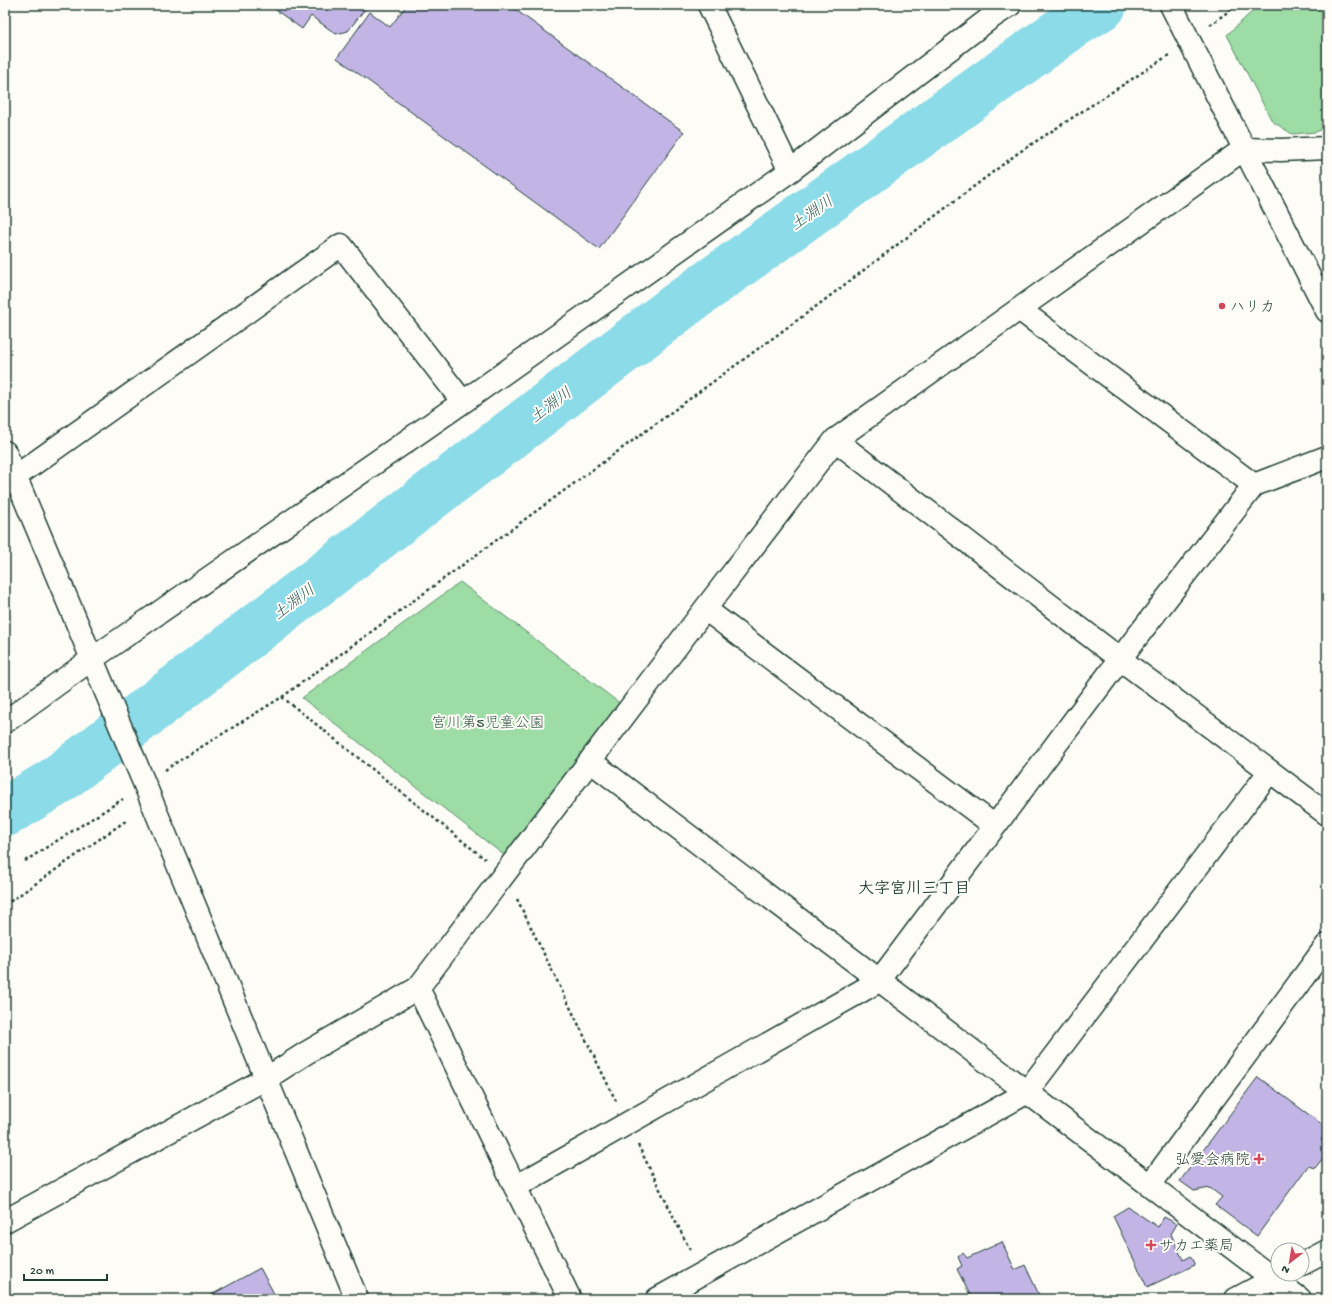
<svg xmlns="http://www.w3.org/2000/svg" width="1332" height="1304" font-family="'Gochi Hand','Klee One',sans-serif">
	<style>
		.green { fill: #9ddca4; stroke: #5e8c6c }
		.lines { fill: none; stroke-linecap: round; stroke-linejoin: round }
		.river { stroke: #8bdbe8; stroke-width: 50 }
		.building { fill: #c2b5e6; stroke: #1f3d34 }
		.minor-casing { stroke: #1f3d34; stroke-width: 25 }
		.tertiary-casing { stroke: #1f3d34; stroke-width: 25 }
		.path { stroke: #1f3d34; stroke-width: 2.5; stroke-dasharray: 3 3; stroke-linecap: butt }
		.minor { stroke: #fdfcf7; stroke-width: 22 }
		.tertiary { stroke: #fdfcf7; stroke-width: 22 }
		.poi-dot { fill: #d1495b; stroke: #fdfcf7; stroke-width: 1.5 }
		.labels { text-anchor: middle; stroke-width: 4; stroke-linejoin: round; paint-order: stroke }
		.poi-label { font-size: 15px; fill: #1f3d34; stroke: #fdfcf7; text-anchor: start }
		.park-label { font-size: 15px; fill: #385d4a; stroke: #fdfcf7 }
		.water-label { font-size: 16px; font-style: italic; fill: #355d58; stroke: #fdfcf7 }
		.neighbourhood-label { font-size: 16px; font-weight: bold; fill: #1f3d34; stroke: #fdfcf7 }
	</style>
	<rect width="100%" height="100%" fill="#fdfcf7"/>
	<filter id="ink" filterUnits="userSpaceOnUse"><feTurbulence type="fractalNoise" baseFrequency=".025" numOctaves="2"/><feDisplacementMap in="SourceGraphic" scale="8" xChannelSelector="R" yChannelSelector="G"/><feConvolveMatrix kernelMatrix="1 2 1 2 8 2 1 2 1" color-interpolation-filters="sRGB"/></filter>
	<g filter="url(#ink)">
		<path class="green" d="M 1259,5 L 1327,5 L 1327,127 L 1316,132 L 1292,134 L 1272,121 L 1227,35 Z
			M 460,582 L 622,705 L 505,856 L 302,698 Z"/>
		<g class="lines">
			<path class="river" d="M 5,812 L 55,782 L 682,304 L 1075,22 L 1102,5"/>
		</g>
		<path class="building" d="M 269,5 L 368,5 L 348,31 L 336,34 L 311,16 L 302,29 Z
			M 407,5 L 509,5 L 684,132 L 599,249 L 337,58 L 370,12 L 390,27 Z
			M 1258,1077 L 1327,1128 L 1327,1132 L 1321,1140 L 1327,1145 L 1327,1153 L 1315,1168 L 1308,1166 L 1257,1236 L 1215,1205 L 1222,1197 L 1210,1188 L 1194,1191 L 1180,1181 Z
			M 1128,1207 L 1158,1227 L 1164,1217 L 1177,1224 L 1171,1234 L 1183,1260 L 1190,1256 L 1195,1265 L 1147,1287 L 1113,1216 Z
			M 1002,1242 L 1015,1270 L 1025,1265 L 1041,1299 L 972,1299 L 957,1269 L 962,1266 L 958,1257 L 963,1253 L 967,1258 Z
			M 260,1268 L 277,1299 L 204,1299 Z"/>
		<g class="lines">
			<g class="minor-casing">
				<path id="minor" d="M 709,5 L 790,171
					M 1019,309 L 1254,485
					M 835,440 L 1120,659 L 1327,814
					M 5,484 L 341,245 L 463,402
					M 705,609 L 995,826
					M 5,722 L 92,659 L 463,402 L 790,171 L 989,19 L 1010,5
					M 590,761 L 1300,1299
					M 418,988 L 570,1299
					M 1150,1185 L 1327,945
					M 515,1187 L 879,981 L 1120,659 L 1254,485 L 1327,457
					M 5,1221 L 267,1078 L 306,1053 L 418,988 L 705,609 L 835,440 L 1244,149 L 1281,150 L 1327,148
					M 657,1299 L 1026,1093 L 1270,771"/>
			</g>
			<g class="tertiary-casing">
				<path id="tertiary" d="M 1171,5 L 1327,311
					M 5,452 L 145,785 L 357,1299
					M 1302,1264 L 1327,1251
					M 1236,1299 L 1283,1274"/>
			</g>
			<path class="path" d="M 1210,25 L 1237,5
				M 282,697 L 485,859
				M 165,770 L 177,762 L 282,697 L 818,305 L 1018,153 L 1169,55
				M 25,861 L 123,799
				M 517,899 L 616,1101
				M 5,905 L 127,820
				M 638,1145 L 691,1252"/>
			<use href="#minor" class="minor"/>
			<use href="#tertiary" class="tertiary"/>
		</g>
	</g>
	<g class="poi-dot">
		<circle cx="1222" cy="306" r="4"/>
		<path d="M1257 1153h4v4h4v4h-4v4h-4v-4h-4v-4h4z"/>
		<path d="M1149 1239h4v4h4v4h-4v4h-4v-4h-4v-4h4z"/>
	</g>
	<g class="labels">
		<g class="poi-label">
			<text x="1230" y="311">ハリカ</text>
			<text x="1250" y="1164" text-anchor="end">弘愛会病院</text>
			<text x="1159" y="1250">サカエ薬局</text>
		</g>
		<g class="park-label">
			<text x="488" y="727">宮川第5児童公園</text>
		</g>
		<g class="water-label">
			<text transform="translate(811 212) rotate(-35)" y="6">土淵川</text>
			<text transform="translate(550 404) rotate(-37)" y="6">土淵川</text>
			<text transform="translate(293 601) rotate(-37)" y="6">土淵川</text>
		</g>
		<g class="neighbourhood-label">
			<text x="914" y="893">大字宮川三丁目</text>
		</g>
	</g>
	<rect width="1332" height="1304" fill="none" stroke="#fdfcf7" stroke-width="20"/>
	<rect x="10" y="10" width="1312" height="1284" fill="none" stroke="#1f3d34" stroke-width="1.5" filter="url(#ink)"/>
	<g transform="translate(1290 1262) rotate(211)"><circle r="19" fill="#fdfcf7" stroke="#a4b0a9"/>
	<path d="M0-3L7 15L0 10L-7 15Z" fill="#d1495b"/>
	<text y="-6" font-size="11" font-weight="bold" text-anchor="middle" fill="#1f3d34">N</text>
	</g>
	<path d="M24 1274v6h83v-6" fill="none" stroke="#1f3d34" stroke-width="2"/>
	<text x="30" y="1274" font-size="12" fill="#1f3d34" stroke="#fdfcf7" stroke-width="3" paint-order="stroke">20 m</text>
</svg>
